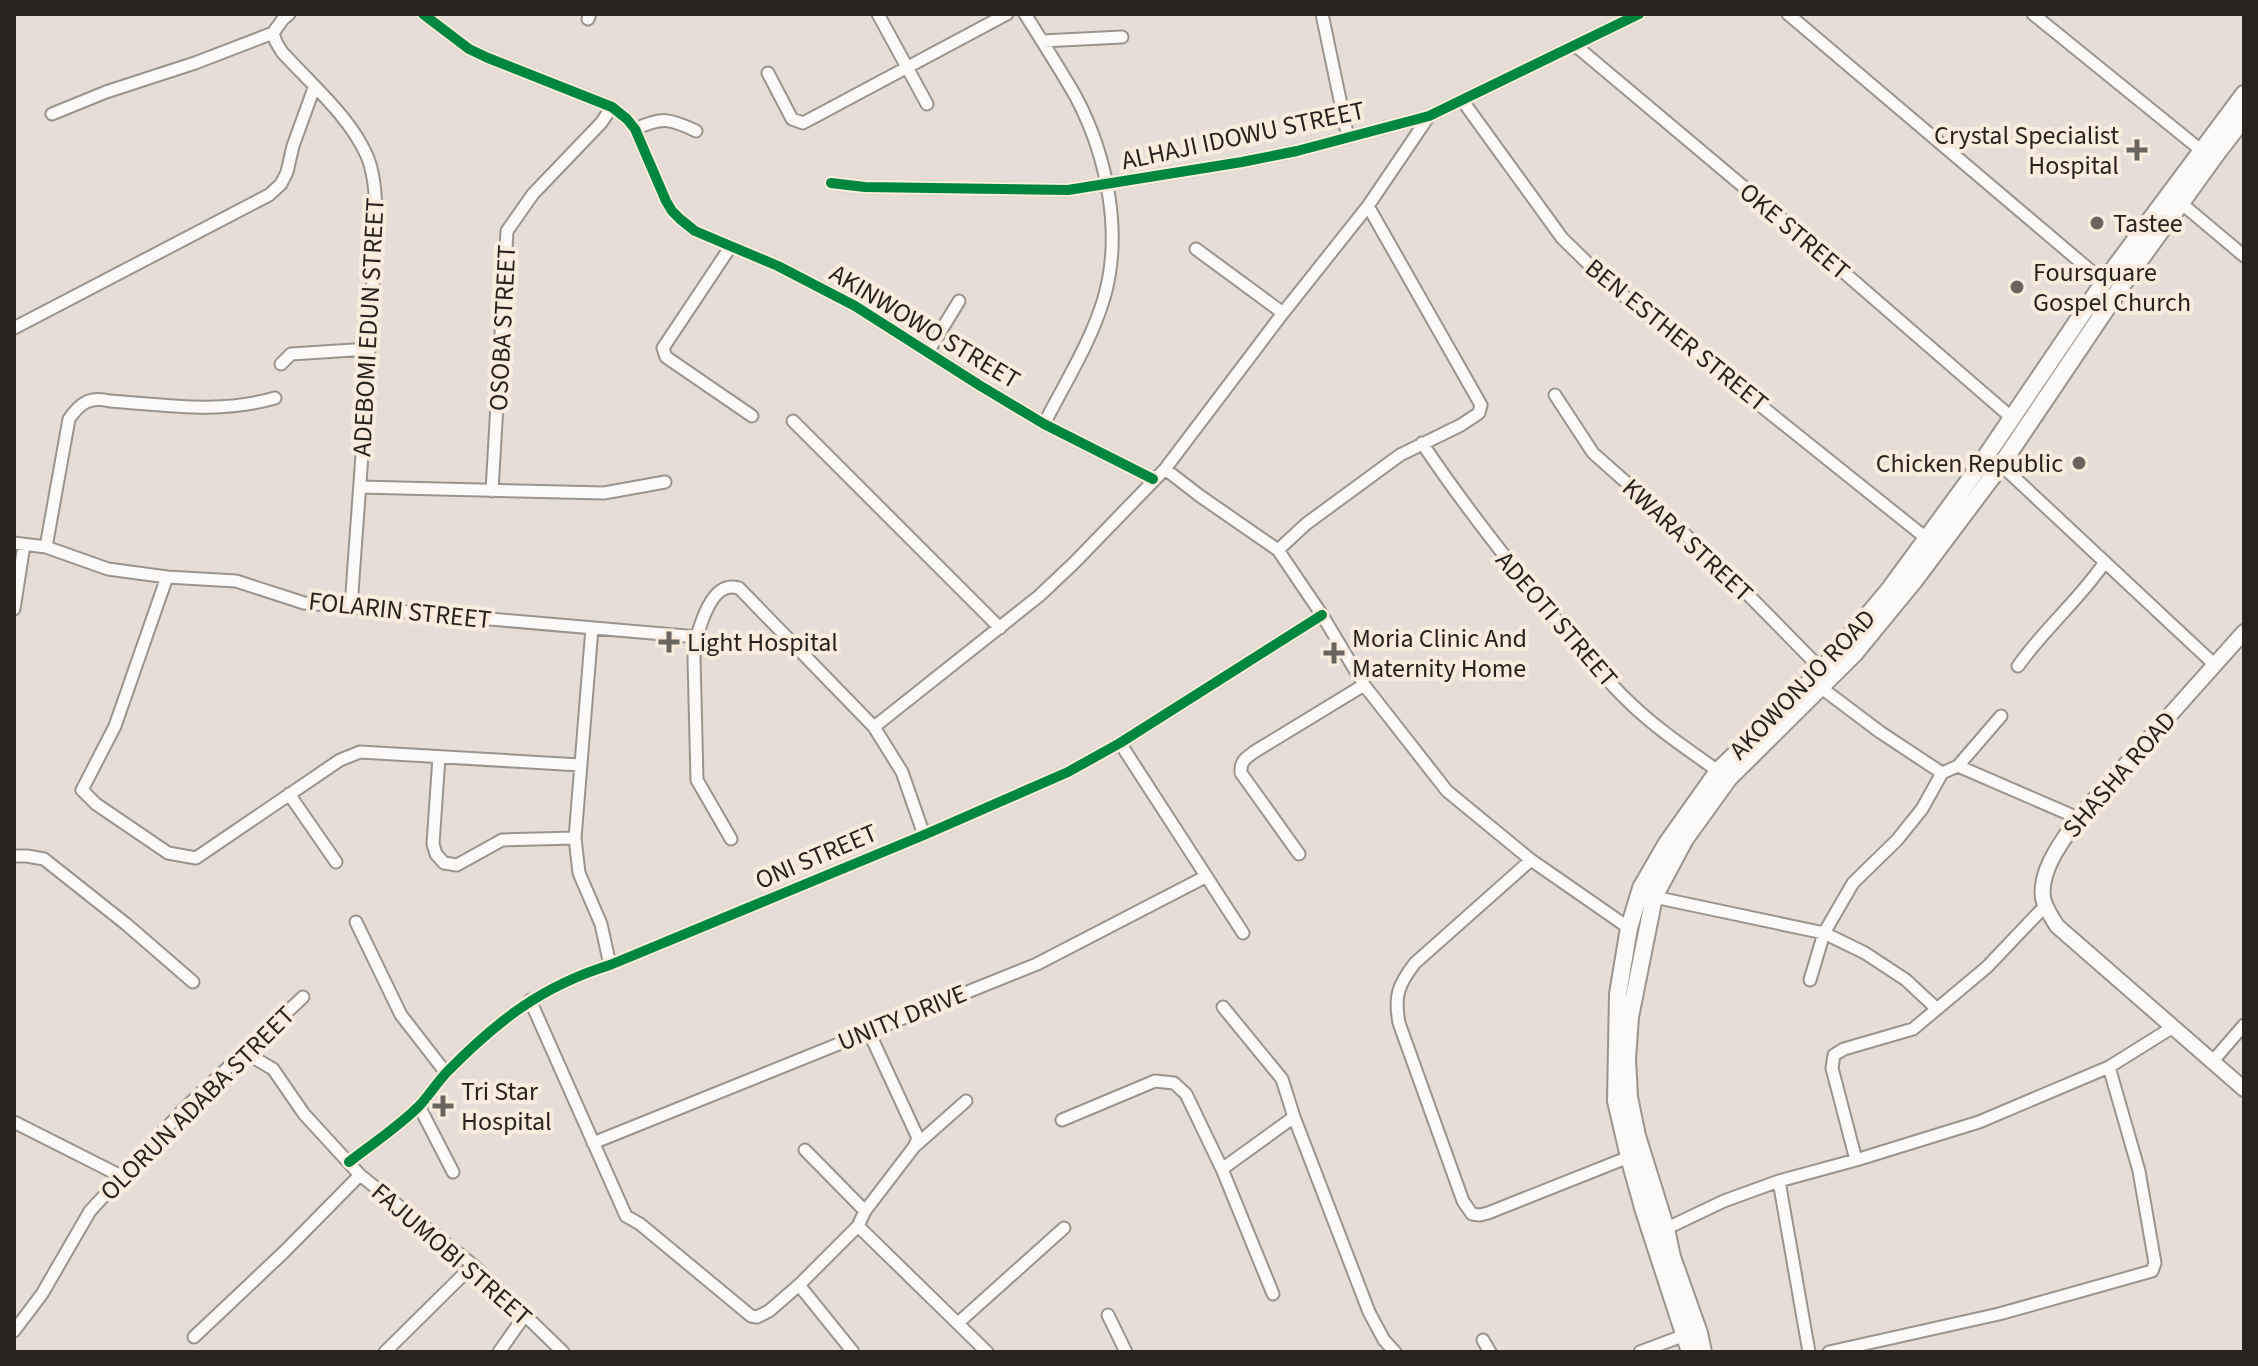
<svg xmlns="http://www.w3.org/2000/svg" width="2258" height="1366" font-family="'Source Sans 3',sans-serif">
	<style>
		.lines { fill: none; stroke-linecap: round; stroke-linejoin: round }
		.minor-casing { stroke: #9a948e; stroke-width: 15 }
		.tertiary-casing { stroke: #9a948e; stroke-width: 18 }
		.secondary-casing { stroke: #9a948e; stroke-width: 20 }
		.minor { stroke: #fbfaf9; stroke-width: 11 }
		.tertiary { stroke: #fbfaf9; stroke-width: 14 }
		.secondary { stroke: #fbfaf9; stroke-width: 16 }
		.cycleway-casing { stroke: #f9ecdd; stroke-width: 15 }
		.cycleway { stroke: #00873e; stroke-width: 10 }
		.poi-dot { fill: #6a645e; stroke: #f9ecdd; stroke-width: 3 }
		.labels { text-anchor: middle; stroke-width: 8; stroke-linejoin: round; paint-order: stroke }
		.street-label { font-size: 26px; fill: #28231e; stroke: #f9ecdd }
		.poi-label { font-size: 26px; fill: #28231e; stroke: #f9ecdd; text-anchor: start }
	</style>
	<rect width="100%" height="100%" fill="#e6ded6"/>
	<g class="lines">
		<g class="minor-casing">
			<path id="minor" d="M 423,14 L 469,49 L 488,58 L 612,107 L 627,119 L 635,129 L 666,201 L 672,211 L 680,219 L 695,231 L 778,266 L 855,306 L 979,385 L 1044,424 L 1153,479
				M 878,14 L 927,104
				M 1025,14 C 1042,41 1060,69 1076,97 C 1107,156 1123,233 1104,298 C 1091,342 1065,383 1044,424
				M 1322,14 L 1348,138
				M 1788,14 L 2104,282
				M 2033,14 L 2202,151
				M 588,19 L 590,14
				M 273,33 L 276,42 L 282,52 C 311,84 350,117 367,156 C 382,191 374,257 372,296 C 367,400 358,504 351,608
				M 1042,41 L 1122,37
				M 1576,46 L 1795,230 L 2012,418
				M 768,73 L 792,119 L 803,123 L 1007,14
				M 1462,100 L 1562,238 L 1610,285 L 1926,538
				M 52,114 L 106,92 L 195,63 L 273,33 L 283,19 L 289,14
				M 635,129 C 662,117 669,118 696,131
				M 831,183 L 865,187 L 1068,190 L 1242,162 L 1297,151 L 1429,116 L 1639,14
				M 2181,203 L 2244,256
				M 731,246 L 663,348 L 666,357 L 752,416
				M 1196,249 L 1283,313
				M 14,328 L 269,195 L 281,184 L 287,172 L 293,146 L 314,88
				M 928,352 L 959,301
				M 281,364 L 291,354 L 369,349
				M 1555,395 L 1593,453 L 1715,561 L 1827,675
				M 793,421 L 1000,628
				M 1422,443 C 1464,506 1510,564 1558,622 C 1580,648 1602,676 1627,700 C 1654,727 1687,749 1718,771
				M 2001,465 L 2215,665
				M 1165,469 L 1200,496 L 1278,550 L 1322,615 L 1364,685 L 1447,791 L 1531,860 L 1629,928
				M 360,487 L 604,493 L 665,482
				M 492,491 L 507,231 L 533,194 L 601,123 L 612,107
				M 14,543 L 46,547 L 108,569 L 167,577 L 236,581 L 304,603 L 698,637
				M 46,547 L 69,419 C 80,403 90,396 110,401 C 168,405 219,414 275,398
				M 1278,550 L 1306,524 L 1400,455 L 1461,425 L 1479,413 L 1481,405 L 1368,206
				M 167,577 L 115,726 L 82,790 L 96,804 L 168,853 L 196,858 L 340,760 L 360,752 L 580,765
				M 14,609 L 24,545
				M 592,628 L 575,838 L 579,873 L 601,924 L 610,965
				M 2018,666 C 2044,629 2079,600 2105,562
				M 1815,683 L 1880,732 L 1942,773
				M 874,727 L 1039,596 L 1074,563 L 1165,469 L 1283,313 L 1368,206 L 1429,116
				M 1120,743 L 1243,933
				M 439,757 L 433,844 L 436,854 L 444,863 L 457,865 L 502,840 L 575,838
				M 1958,766 L 2078,818
				M 289,794 L 336,862
				M 731,839 L 697,780 L 694,658 C 694,640 707,594 726,588 C 731,586 734,587 739,588 L 874,727 L 902,772 L 924,835
				M 1299,854 L 1241,773 C 1240,761 1246,758 1254,752 L 1364,685
				M 14,856 L 27,856 L 44,859 L 126,924 L 193,982
				M 1531,860 L 1415,963 C 1398,985 1394,996 1399,1023 L 1463,1201 L 1472,1214 L 1480,1215 L 1488,1213 L 1629,1157
				M 1654,897 L 1824,933 L 1865,953 L 1906,980 L 1937,1009
				M 356,922 L 401,1015 L 446,1073
				M 1810,980 L 1824,933 L 1853,883 L 1897,840 L 1922,809 L 1942,773 L 1958,766 L 2001,716
				M 530,1000 L 626,1216 L 640,1224 L 751,1316 L 757,1317 L 769,1311 L 799,1285 L 858,1226 L 865,1211 L 914,1147 L 966,1101
				M 1223,1007 L 1282,1079 L 1294,1117 L 1369,1312 L 1384,1340 L 1395,1352
				M 868,1030 L 918,1138 L 914,1147
				M 244,1052 L 273,1069 L 304,1114 L 360,1175 L 473,1265 L 563,1352
				M 2212,1062 L 2244,1025
				M 419,1106 L 453,1172
				M 1062,1120 L 1155,1081 L 1174,1083 L 1186,1094 L 1222,1169 L 1273,1294
				M 14,1122 L 121,1176
				M 593,1143 L 1037,964 L 1205,877
				M 805,1150 L 865,1211
				M 1856,1160 L 1832,1068 L 1834,1055 L 1844,1049 L 1913,1029 L 1987,967 L 2045,906
				M 349,1162 C 372,1144 401,1125 421,1104 C 430,1094 438,1081 448,1071 C 497,1021 542,986 610,965 L 924,835 L 1068,772 L 1120,743 L 1322,615
				M 1222,1169 L 1294,1117
				M 1779,1181 L 1809,1352
				M 858,1226 L 987,1352
				M 1661,1231 L 1724,1201 L 1779,1181 L 1856,1160 L 1979,1122 L 2109,1067 L 2173,1027
				M 799,1285 L 853,1352
				M 1108,1315 L 1126,1352
				M 958,1323 L 1064,1228
				M 14,1331 L 42,1294 L 90,1211 L 184,1109 L 303,997
				M 194,1337 L 284,1252 L 360,1175
				M 1483,1340 L 1490,1352
				M 385,1352 L 473,1265
				M 499,1352 L 525,1315
				M 1640,1352 L 1685,1335
				M 1829,1352 L 1999,1314 L 2152,1271 L 2155,1263 L 2139,1171 L 2109,1067"/>
		</g>
		<g class="tertiary-casing">
			<path id="tertiary" d="M 2244,632 L 2078,818 C 2063,840 2039,870 2043,898 C 2045,908 2052,918 2057,926 L 2244,1089"/>
		</g>
		<g class="secondary-casing">
			<path id="secondary" d="M 1690,1352 L 1644,1211 L 1629,1157 L 1616,1101 L 1618,994 L 1629,928 L 1641,888 L 1667,843 L 1718,771 L 1822,670 L 1889,590 L 1976,471 L 2104,282 L 2244,94
				M 1703,1352 L 1699,1333 L 1672,1257 L 1666,1229 L 1637,1136 L 1629,1097 L 1627,1059 L 1630,1017 L 1654,897 L 1685,839 L 1729,778 L 1855,653 L 1914,581 L 2001,465 L 2129,275 L 2217,153 L 2244,118"/>
		</g>
		<use href="#minor" class="minor"/>
		<use href="#tertiary" class="tertiary"/>
		<use href="#secondary" class="secondary"/>
		<g class="cycleway-casing">
			<path id="cycleway" d="M 423,14 L 469,49 L 488,58 L 612,107 L 627,119 L 635,129 L 666,201 L 672,211 L 680,219 L 695,231 L 778,266 L 855,306 L 979,385 L 1044,424 L 1153,479
				M 831,183 L 865,187 L 1068,190 L 1242,162 L 1297,151 L 1429,116 L 1639,14
				M 349,1162 C 372,1144 401,1125 421,1104 C 430,1094 438,1081 448,1071 C 497,1021 542,986 610,965 L 924,835 L 1068,772 L 1120,743 L 1322,615"/>
		</g>
		<use href="#cycleway" class="cycleway"/>
	</g>
	<g class="poi-dot">
		<path d="M2133 138h8v8h8v8h-8v8h-8v-8h-8v-8h8z"/>
		<circle cx="2097" cy="223" r="8"/>
		<circle cx="2017" cy="287" r="8"/>
		<circle cx="2079" cy="463" r="8"/>
		<path d="M665 630h8v8h8v8h-8v8h-8v-8h-8v-8h8z"/>
		<path d="M1330 641h8v8h8v8h-8v8h-8v-8h-8v-8h8z"/>
		<path d="M439 1094h8v8h8v8h-8v8h-8v-8h-8v-8h8z"/>
	</g>
	<g class="labels">
		<g class="street-label">
			<text transform="translate(1243 135) rotate(-12)" y="9">ALHAJI IDOWU STREET</text>
			<text transform="translate(1795 231) rotate(40)" y="9">OKE STREET</text>
			<text transform="translate(925 326) rotate(31)" y="9">AKINWOWO STREET</text>
			<text transform="translate(368 327) rotate(-87)" y="9">ADEBOMI EDUN STREET</text>
			<text transform="translate(502 328) rotate(-87)" y="9">OSOBA STREET</text>
			<text transform="translate(1677 335) rotate(39)" y="9">BEN ESTHER STREET</text>
			<text transform="translate(1688 540) rotate(43)" y="9">KWARA STREET</text>
			<text transform="translate(400 610) rotate(6)" y="9">FOLARIN STREET</text>
			<text transform="translate(1557 619) rotate(49)" y="9">ADEOTI STREET</text>
			<text transform="translate(1802 684) rotate(-46)" y="9">AKOWONJO ROAD</text>
			<text transform="translate(2119 774) rotate(-49)" y="9">SHASHA ROAD</text>
			<text transform="translate(816 856) rotate(-23)" y="9">ONI STREET</text>
			<text transform="translate(902 1017) rotate(-22)" y="9">UNITY DRIVE</text>
			<text transform="translate(197 1103) rotate(-45)" y="9">OLORUN ADABA STREET</text>
			<text transform="translate(452 1254) rotate(41)" y="9">FAJUMOBI STREET</text>
		</g>
		<g class="poi-label">
			<text x="2119" y="144" text-anchor="end">Crystal Specialist<tspan x="2119" dy="30">Hospital</tspan></text>
			<text x="2113" y="232">Tastee</text>
			<text x="2033" y="281">Foursquare<tspan x="2033" dy="30">Gospel Church</tspan></text>
			<text x="2063" y="472" text-anchor="end">Chicken Republic</text>
			<text x="1352" y="647">Moria Clinic And<tspan x="1352" dy="30">Maternity Home</tspan></text>
			<text x="687" y="651">Light Hospital</text>
			<text x="461" y="1100">Tri Star<tspan x="461" dy="30">Hospital</tspan></text>
		</g>
	</g>
	<rect width="2258" height="1366" fill="none" stroke="#28231e" stroke-width="32"/>
</svg>
